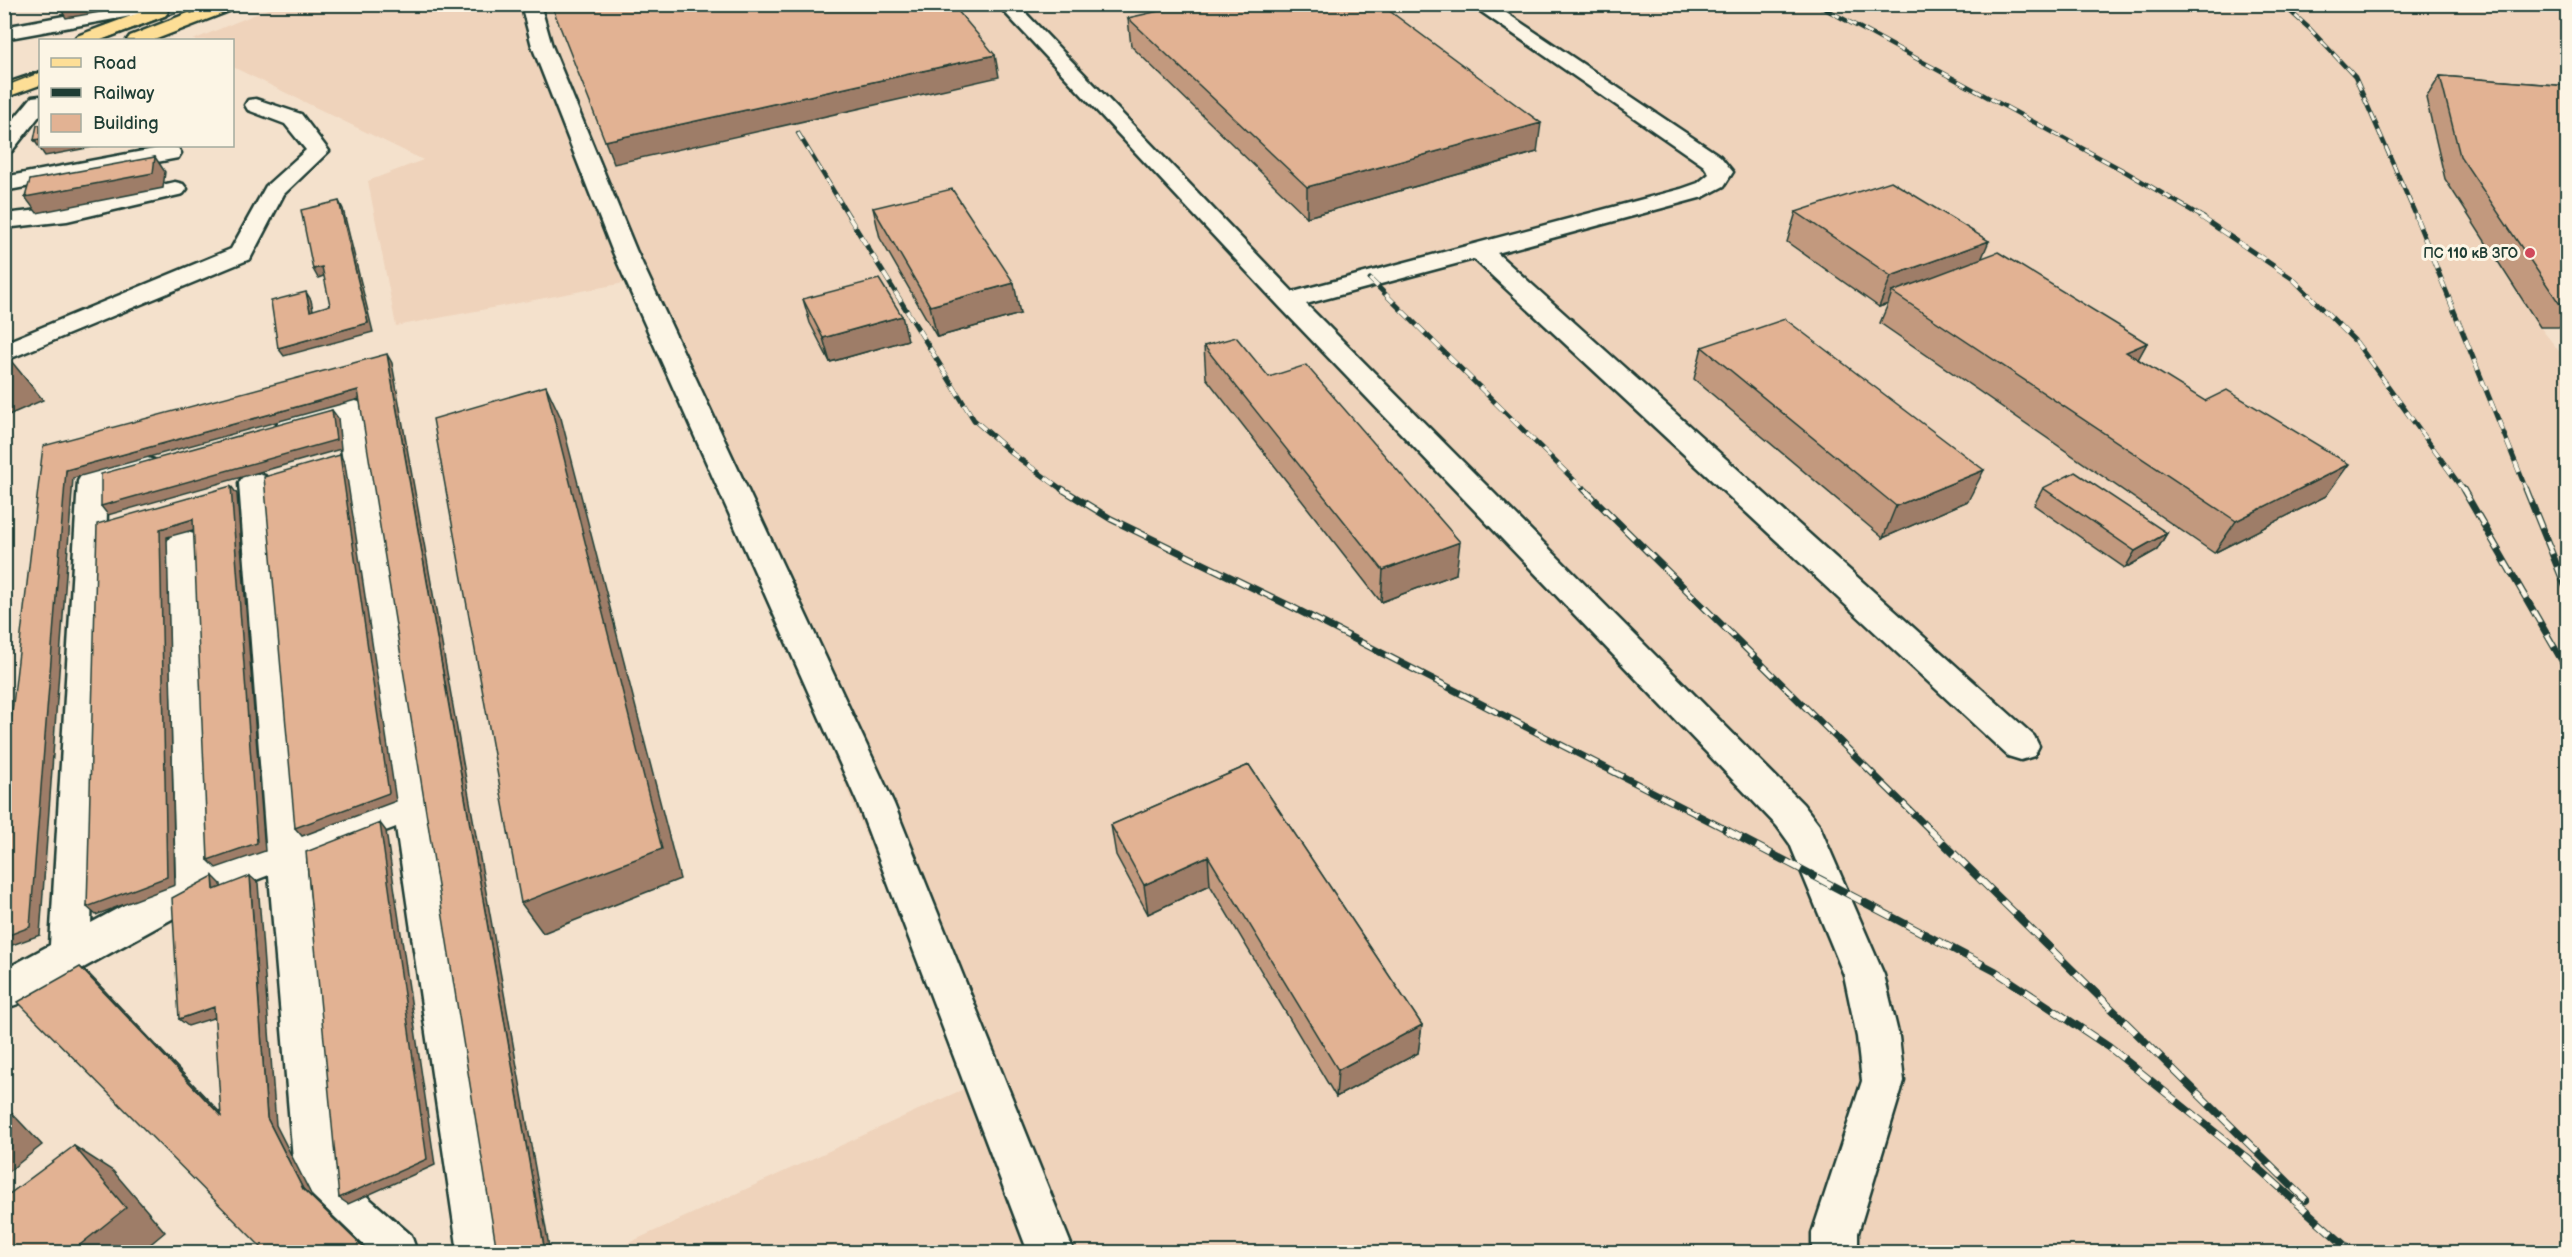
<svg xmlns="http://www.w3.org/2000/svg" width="2572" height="1257" font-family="'Balsamiq Sans',sans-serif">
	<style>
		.built { fill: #efd3bb }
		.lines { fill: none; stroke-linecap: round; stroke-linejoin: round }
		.minor-casing { stroke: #1f3d34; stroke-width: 5 }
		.major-casing { stroke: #1f3d34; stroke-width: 5 }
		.minor { fill: #fcf5e5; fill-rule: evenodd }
		.major { fill: #fdde96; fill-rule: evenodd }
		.tram { stroke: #1f3d34; stroke-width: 1.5 }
		.rail-far3-casing { stroke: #1f3d34; stroke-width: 4.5 }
		.rail-far2-casing { stroke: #1f3d34; stroke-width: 5 }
		.rail-far1-casing { stroke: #1f3d34; stroke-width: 7 }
		.rail-casing { stroke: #1f3d34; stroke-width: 8 }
		.rail-far3 { stroke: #fcf5e5; stroke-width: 3; stroke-dasharray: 9; stroke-linecap: butt }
		.rail-far2 { stroke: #fcf5e5; stroke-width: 4; stroke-dasharray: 11; stroke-linecap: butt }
		.rail-far1 { stroke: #fcf5e5; stroke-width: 4.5; stroke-dasharray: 14; stroke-linecap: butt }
		.rail { stroke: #fcf5e5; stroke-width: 6; stroke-dasharray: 17; stroke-linecap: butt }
		.wall { fill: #c2997e; stroke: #1f3d34; stroke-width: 1.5 }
		.shaded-wall { fill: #9e7d67; stroke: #1f3d34; stroke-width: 1.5 }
		.building { fill: #e2b293; stroke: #1f3d34; stroke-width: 1.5 }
		.poi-dot { fill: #d1495b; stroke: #fcf5e5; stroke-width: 2 }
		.labels { text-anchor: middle; stroke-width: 6; stroke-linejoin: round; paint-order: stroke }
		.far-poi-label { font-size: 14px; font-weight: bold; fill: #1f3d34; stroke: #fcf5e5; text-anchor: end }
	</style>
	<rect width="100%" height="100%" fill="#f4e1cc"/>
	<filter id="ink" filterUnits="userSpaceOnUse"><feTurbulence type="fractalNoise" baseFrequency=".0167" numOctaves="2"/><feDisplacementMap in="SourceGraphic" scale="12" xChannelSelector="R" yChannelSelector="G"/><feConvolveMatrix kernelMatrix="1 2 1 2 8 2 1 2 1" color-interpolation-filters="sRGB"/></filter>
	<g filter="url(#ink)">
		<path class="built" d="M 280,4 L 2557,4 L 2567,9 L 2567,109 L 2540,327 L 2567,361 L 2567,1252 L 609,1252 L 968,1087 L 640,280 L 396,326 L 368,181 L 423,160 L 233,67 L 232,40 L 193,40 Z"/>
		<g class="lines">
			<g class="minor-casing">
				<path id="minor" d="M 129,4 L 173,4 L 171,8 L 164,10 L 4,39 L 4,27 Z
					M 521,4 L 540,4 L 552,46 L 636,250 L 894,804 L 1074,1252 L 1028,1252 L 858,804 L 612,250 L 532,46 Z
					M 997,4 L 1017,4 L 1293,292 L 1681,189 L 1698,183 L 1709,174 L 1704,166 L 1470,4 L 1493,4 L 1720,156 L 1733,172 L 1724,186 L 1703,197 L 1497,253 L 2034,736 L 2039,746 L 2034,756 L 2021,760 L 2008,756 L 1474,259 L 1306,304 L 1803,804 L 1819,825 L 1884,975 L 1899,1037 L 1904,1081 L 1858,1233 L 1858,1252 L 1812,1252 L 1812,1233 L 1862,1081 L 1857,1037 L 1844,975 L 1790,844 L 1777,826 L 1279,306 Z
					M 40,96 L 40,115 L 12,151 L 4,153 L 4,131 L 32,97 Z
					M 256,99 L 301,114 L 329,151 L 284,194 L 250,259 L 4,361 L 4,343 L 231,249 L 266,186 L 306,150 L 285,124 L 248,110 L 245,105 L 248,100 Z
					M 170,146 L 178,148 L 181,153 L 178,158 L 4,191 L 4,177 Z
					M 175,182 L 183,184 L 187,189 L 183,194 L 67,221 L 4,228 L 4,214 L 67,207 Z
					M 349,399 L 359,402 L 363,408 L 504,1252 L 458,1252 L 396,827 L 306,861 L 339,1172 L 411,1235 L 417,1252 L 360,1252 L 302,1199 L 295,1183 L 269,875 L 210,898 L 18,1004 L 4,1009 L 4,970 L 50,945 L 78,481 L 82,474 L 144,457 L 154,460 L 159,467 L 154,474 L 108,487 L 91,923 L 176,877 L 167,542 L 172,534 L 183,531 L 194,534 L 199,542 L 214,863 L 266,843 L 239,483 L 243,476 L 254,473 L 265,476 L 269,483 L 303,830 L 392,798 L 337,420 L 291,433 L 281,430 L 277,424 L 281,418 Z"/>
			</g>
			<g class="major-casing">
				<path id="major" d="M 211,4 L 239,4 L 237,8 L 154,40 L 127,40 L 130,36 Z
					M 158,6 L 165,8 L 168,12 L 165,16 L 101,40 L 74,40 L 77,36 Z
					M 40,72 L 40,85 L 4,98 L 4,84 Z"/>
			</g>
			<use href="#minor" class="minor"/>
			<use href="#major" class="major"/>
			<path class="tram" d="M 191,13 L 214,4
				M 104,40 L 198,4
				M 4,86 L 40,72"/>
			<g class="rail-far3-casing">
				<path id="rail-far3" d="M 1816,4 L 2126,172 L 2204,218
					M 2282,4 L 2310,29 L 2355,77 L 2417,218
					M 798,133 L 850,218"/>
			</g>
			<g class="rail-far2-casing">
				<path id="rail-far2" d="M 849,217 L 974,420 L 1013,454 L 1064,491
					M 2201,217 L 2293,279 L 2356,342 L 2464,491
					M 2416,217 L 2527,491
					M 1370,279 L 1585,491"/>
			</g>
			<g class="rail-far1-casing">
				<path id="rail-far1" d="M 1062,489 L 1111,519 L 1290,606 L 1729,831
					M 1584,489 L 1931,831
					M 2463,489 L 2568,671
					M 2526,489 L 2568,593"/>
			</g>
			<g class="rail-casing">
				<path id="rail" d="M 1726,830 L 1995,971 L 2109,1047 L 2247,1158 L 2352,1252
					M 1930,830 L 2306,1200"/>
			</g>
			<use href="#rail-far3" class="rail-far3"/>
			<use href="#rail-far2" class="rail-far2"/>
			<use href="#rail-far1" class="rail-far1"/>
			<use href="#rail" class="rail"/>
		</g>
		<path class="wall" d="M 1128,18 L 1537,152 L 1307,217 L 1131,46 Z
			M 2440,76 L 2568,86 L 2568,327 L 2540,327 L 2445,179 L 2426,98 Z
			M 873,208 L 1020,314 L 937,337 L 880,238 Z
			M 1796,212 L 1981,259 L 2147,343 L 2138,359 L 2326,496 L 2214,553 L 1880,323 L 1888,304 L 1879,307 L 1787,242 Z
			M 803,299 L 908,340 L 830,362 L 810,323 Z
			M 1204,346 L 1269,377 L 1456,574 L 1381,602 L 1206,378 Z
			M 1702,347 L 1968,501 L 1883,538 L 1694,379 Z
			M 2043,488 L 2167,533 L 2157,550 L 2125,568 L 2034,505 Z
			M 1249,765 L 1422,1025 L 1418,1053 L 1336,1097 L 1210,885 L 1148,914 L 1116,855 L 1111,825 Z"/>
		<path class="shaded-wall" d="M 99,4 L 146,4 L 66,18 L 62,11 Z
			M 995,55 L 999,77 L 614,164 L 605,141 Z
			M 1541,123 L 1537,152 L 1307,217 L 1307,187 Z
			M 40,139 L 40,146 L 98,146 L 45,156 L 34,140 Z
			M 155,157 L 165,172 L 163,188 L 37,213 L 25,197 Z
			M 339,201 L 343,209 L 373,332 L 284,356 L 278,348 L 368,323 Z
			M 1989,241 L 1976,272 L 1892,292 L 1888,304 L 1879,307 L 1891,276 Z
			M 322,267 L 326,275 L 318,278 L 313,269 Z
			M 1014,283 L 1020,314 L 937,337 L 930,306 Z
			M 306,292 L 311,300 L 315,319 L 310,311 Z
			M 902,316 L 908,340 L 830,362 L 823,338 Z
			M 2147,343 L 2130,374 L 2126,352 Z
			M 387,354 L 392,363 L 550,1252 L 545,1252 Z
			M 7,356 L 43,400 L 4,417 L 4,357 Z
			M 546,386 L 561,418 L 680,879 L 543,933 L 521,903 Z
			M 358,390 L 363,398 L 73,478 L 40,935 L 4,948 L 4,937 L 66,470 Z
			M 332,410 L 338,418 L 341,449 L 108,515 L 101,506 Z
			M 340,455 L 345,464 L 396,801 L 302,836 L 295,828 Z
			M 2349,464 L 2326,496 L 2214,553 L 2236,521 Z
			M 1984,470 L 1968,501 L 1883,538 L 1896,506 Z
			M 231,486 L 237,494 L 265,851 L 216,868 L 208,860 Z
			M 193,519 L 200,528 L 167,537 L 175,885 L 96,915 L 87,907 L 160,529 Z
			M 2167,533 L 2157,550 L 2125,568 L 2135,551 Z
			M 1460,542 L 1456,574 L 1381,602 L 1383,570 Z
			M 380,823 L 386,831 L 435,1165 L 348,1204 L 339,1198 Z
			M 1208,856 L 1210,885 L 1148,914 L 1144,885 Z
			M 213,876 L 221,884 L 222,898 L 214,890 Z
			M 250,876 L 258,883 L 276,1125 L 312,1196 L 370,1252 L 368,1252 L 303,1189 L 267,1118 Z
			M 80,967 L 89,974 L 230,1123 L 221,1116 Z
			M 214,1007 L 223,1015 L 188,1026 L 179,1019 Z
			M 1422,1025 L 1418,1053 L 1336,1097 L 1338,1070 Z
			M 4,1105 L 42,1145 L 4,1175 Z
			M 74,1146 L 113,1171 L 165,1232 L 141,1252 L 71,1252 Z"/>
		<path class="building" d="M 63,4 L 99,4 L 62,11 Z
			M 551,4 L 952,4 L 995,55 L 605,141 Z
			M 1190,4 L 1380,4 L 1541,123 L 1307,187 L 1128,18 Z
			M 2440,76 L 2568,86 L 2568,303 L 2559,303 L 2460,156 Z
			M 37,125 L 40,125 L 40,139 L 34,140 Z
			M 155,157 L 153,173 L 25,197 L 30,180 Z
			M 1891,181 L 1989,241 L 1891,276 L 1796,212 Z
			M 952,189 L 1014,283 L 930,306 L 873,208 Z
			M 339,201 L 368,323 L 278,348 L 271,301 L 306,292 L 310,311 L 330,305 L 322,267 L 313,269 L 301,210 Z
			M 1998,252 L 2147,343 L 2126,352 L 2205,401 L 2227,390 L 2349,464 L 2236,521 L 1892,292 Z
			M 879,279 L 902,316 L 823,338 L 803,299 Z
			M 1785,319 L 1984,470 L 1896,506 L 1702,347 Z
			M 1236,337 L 1269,377 L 1306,365 L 1460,542 L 1383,570 L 1204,346 Z
			M 387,354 L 545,1252 L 497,1252 L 358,390 L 66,470 L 30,927 L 4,937 L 4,781 L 43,446 Z
			M 546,386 L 662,849 L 521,903 L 433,419 Z
			M 332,410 L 336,440 L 101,506 L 101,474 Z
			M 340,455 L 389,793 L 295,828 L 264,477 Z
			M 2075,472 L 2167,533 L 2135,551 L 2043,488 Z
			M 231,486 L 257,843 L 208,860 L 193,519 L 160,529 L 167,877 L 87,907 L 97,524 Z
			M 1249,765 L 1422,1025 L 1338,1070 L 1208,856 L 1144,885 L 1111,825 Z
			M 380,823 L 427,1159 L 339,1198 L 306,852 Z
			M 213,876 L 214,890 L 250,876 L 267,1118 L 303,1189 L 368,1252 L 266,1252 L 18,1002 L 80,967 L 221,1116 L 214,1007 L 179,1019 L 172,898 Z
			M 74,1146 L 126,1208 L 71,1252 L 4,1252 L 4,1198 Z"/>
	</g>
	<circle class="poi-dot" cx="2530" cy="253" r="6"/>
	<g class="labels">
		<g class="far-poi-label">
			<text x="2518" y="258">ПС 110 кВ ЗГО</text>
		</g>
	</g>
	<rect width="2572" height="1257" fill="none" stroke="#fcf5e5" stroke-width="24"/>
	<rect x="12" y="12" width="2548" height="1233" fill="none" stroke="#1f3d34" stroke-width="2" filter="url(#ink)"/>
	<rect x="39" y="39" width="195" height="108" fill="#fcf5e5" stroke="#a4ab9e" stroke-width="1.5"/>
	<rect x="51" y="58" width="30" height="9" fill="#fdde96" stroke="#a4ab9e" stroke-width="1.5"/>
	<text x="93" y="69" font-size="18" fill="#1f3d34">Road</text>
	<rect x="51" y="88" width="30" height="9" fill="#1f3d34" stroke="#a4ab9e" stroke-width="1.5"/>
	<text x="93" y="99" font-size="18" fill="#1f3d34">Railway</text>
	<rect x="51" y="114" width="30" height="18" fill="#e2b293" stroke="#a4ab9e" stroke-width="1.5"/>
	<text x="93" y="129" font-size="18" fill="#1f3d34">Building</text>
</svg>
